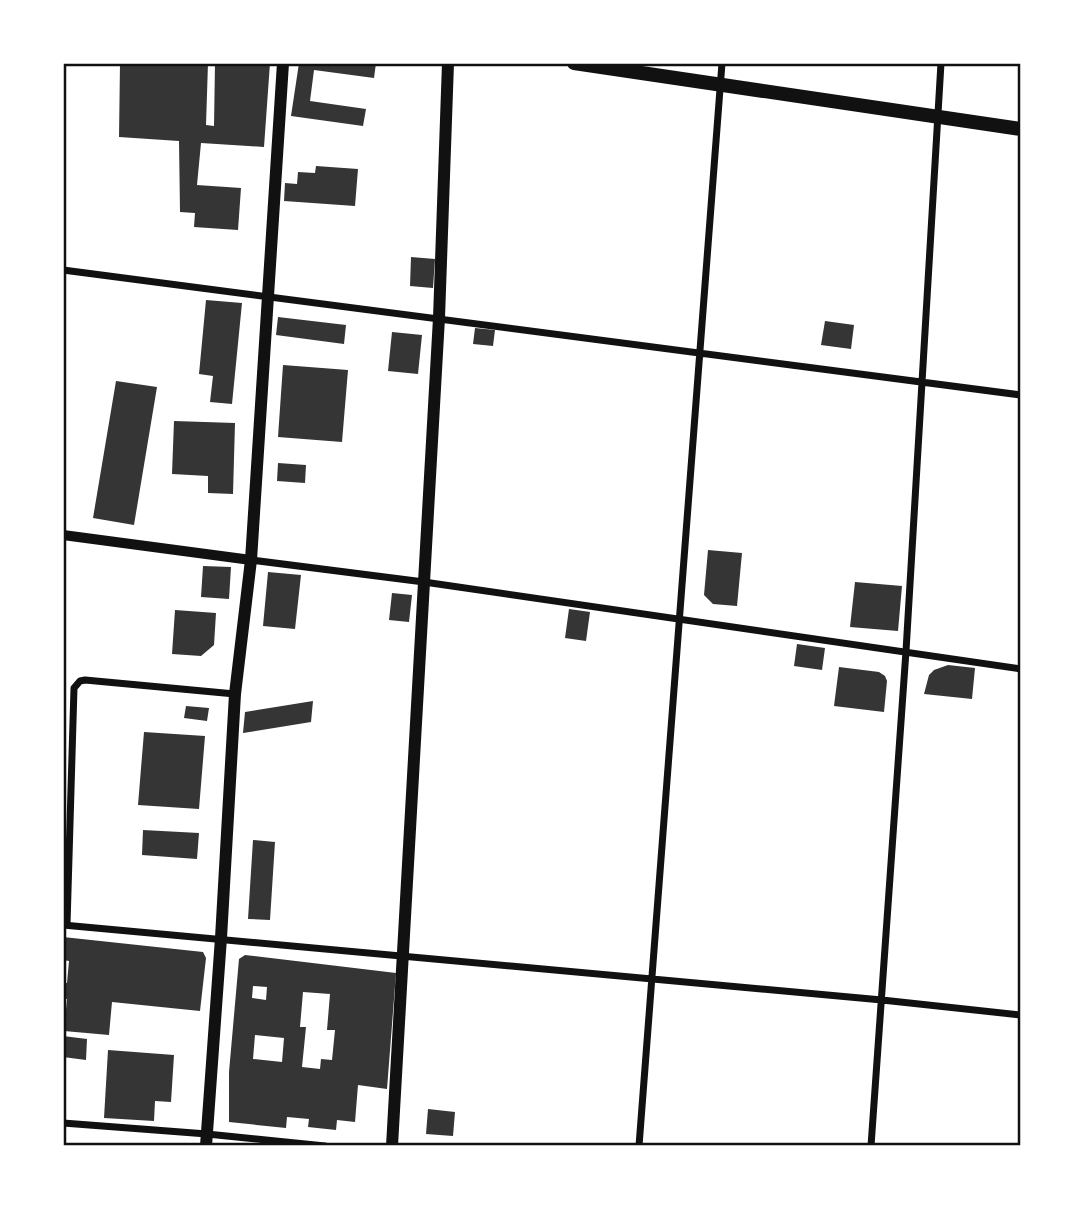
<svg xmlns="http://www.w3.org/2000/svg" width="1084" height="1209" font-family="Ubuntu,sans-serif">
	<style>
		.building { fill: #353535; fill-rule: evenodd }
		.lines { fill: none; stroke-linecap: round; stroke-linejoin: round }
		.minor { stroke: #111; stroke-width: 7 }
		.tertiary { stroke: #111; stroke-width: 10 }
		.secondary { stroke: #111; stroke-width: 12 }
		.primary { stroke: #111; stroke-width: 14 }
		.neatline { fill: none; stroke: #111; stroke-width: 2.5 }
	</style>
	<rect width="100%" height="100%" fill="#fff"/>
	<path class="building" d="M 120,63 L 208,63 L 206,125 L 214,126 L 215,63 L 270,63 L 264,147 L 201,143 L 197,185 L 241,188 L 238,230 L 194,227 L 195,213 L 180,212 L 179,141 L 119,137 Z
		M 299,63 L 376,63 L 374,78 L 314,70 L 310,101 L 366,109 L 363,126 L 291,116 Z
		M 316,166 L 358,169 L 355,206 L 284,201 L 285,183 L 297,184 L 298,172 L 315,173 Z
		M 411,257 L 435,259 L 433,288 L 410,286 Z
		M 206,300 L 242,303 L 232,404 L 210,402 L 213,376 L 199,374 Z
		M 278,317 L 346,325 L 344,344 L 276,335 Z
		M 825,321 L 854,325 L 851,349 L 821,345 Z
		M 475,328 L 495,330 L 493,346 L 473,344 Z
		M 392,332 L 422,335 L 418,374 L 388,371 Z
		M 283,365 L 348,370 L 342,442 L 278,437 Z
		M 116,381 L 157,387 L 134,525 L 93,518 Z
		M 174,421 L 235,423 L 233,494 L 208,493 L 208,476 L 172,474 Z
		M 278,463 L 306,465 L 305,483 L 277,481 Z
		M 708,550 L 742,553 L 737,606 L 713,604 L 704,595 Z
		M 203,566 L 231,567 L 229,599 L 201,597 Z
		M 268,572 L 301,575 L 295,629 L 263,626 Z
		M 855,582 L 902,586 L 898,631 L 850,627 Z
		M 392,593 L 412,595 L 409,622 L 389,620 Z
		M 569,609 L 590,612 L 586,641 L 565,638 Z
		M 175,610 L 216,613 L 214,645 L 201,656 L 172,654 Z
		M 797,644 L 825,648 L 822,670 L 794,666 Z
		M 948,665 L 975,668 L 972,699 L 924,694 L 929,675 L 934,670 Z
		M 839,667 L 879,672 L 885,676 L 887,681 L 884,712 L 834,706 Z
		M 313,701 L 311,722 L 243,733 L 245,712 Z
		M 186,706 L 209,708 L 207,721 L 184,718 Z
		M 144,732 L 205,736 L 199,809 L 138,805 Z
		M 143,830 L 199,833 L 197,859 L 142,855 Z
		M 253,840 L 275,842 L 270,920 L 248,919 Z
		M 63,937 L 203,952 L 206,958 L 200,1011 L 112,1002 L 109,1035 L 64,1031 L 67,999 L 63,998 L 63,983 L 67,983 L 69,961 L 63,960 Z
		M 245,955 L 396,973 L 387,1089 L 358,1085 L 355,1122 L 337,1120 L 336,1130 L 308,1127 L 309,1119 L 287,1117 L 286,1128 L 229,1122 L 229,1072 L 239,959 ZM 253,986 L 267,987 L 266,1000 L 252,998 ZM 303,992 L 330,994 L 327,1030 L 335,1030 L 332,1060 L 321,1059 L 320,1069 L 302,1067 L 306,1027 L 300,1027 ZM 255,1035 L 284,1038 L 282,1062 L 253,1059 Z
		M 63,1036 L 87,1039 L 86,1060 L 63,1057 Z
		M 108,1050 L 174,1055 L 171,1102 L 155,1101 L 154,1121 L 104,1118 Z
		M 428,1109 L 455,1112 L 453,1136 L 426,1134 Z"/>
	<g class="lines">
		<path class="minor" d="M 63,270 L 1021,395
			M 251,560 L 424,582 L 1021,669
			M 63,925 L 882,1000 L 1021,1015
			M 67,925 L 74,688 L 80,681 L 85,680 L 235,694
			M 63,1123 L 207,1134 L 325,1146
			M 639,1146 L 722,63
			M 871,1146 L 906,651 L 941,63"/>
		<path class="tertiary" d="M 63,535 L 251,560"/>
		<path class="secondary" d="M 206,1146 L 221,938 L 235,694 L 251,560 L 283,63
			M 392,1146 L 439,318 L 448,63"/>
		<path class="primary" d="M 574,63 L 1021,129"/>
	</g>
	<rect width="1084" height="1209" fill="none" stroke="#ffffff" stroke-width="130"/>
	<rect x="65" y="65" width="954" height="1079" class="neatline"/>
</svg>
